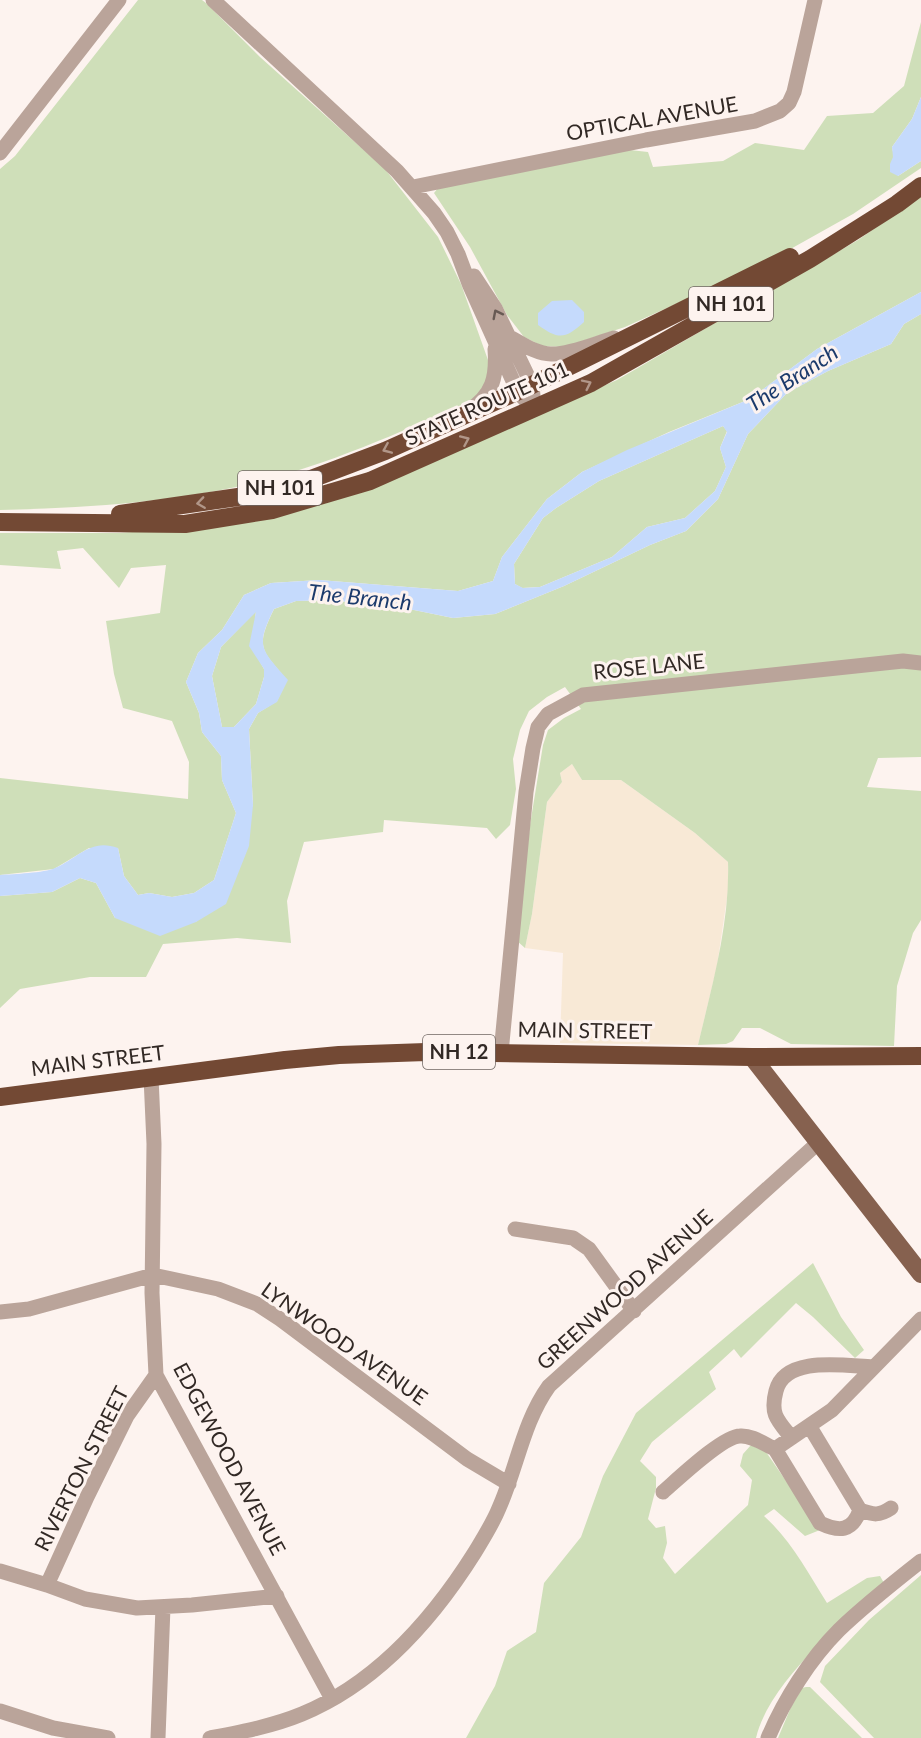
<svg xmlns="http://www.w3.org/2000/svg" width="921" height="1738" font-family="Lato,sans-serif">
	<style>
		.commercial { fill: #f8e9d6 }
		.green { fill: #cfdfb9 }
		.water { fill: #c5dafc; fill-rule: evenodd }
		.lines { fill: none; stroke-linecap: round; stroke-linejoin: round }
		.minor { stroke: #baa49a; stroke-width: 15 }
		.major { stroke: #86614f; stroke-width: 18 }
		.highway { stroke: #734934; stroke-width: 18 }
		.oneway { stroke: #685a54 }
		.oneway2 { stroke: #b19688 }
		.labels { text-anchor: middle; stroke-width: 6; stroke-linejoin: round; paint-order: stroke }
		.shield { fill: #fdf3ef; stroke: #6f6662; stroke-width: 1.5 }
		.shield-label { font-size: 20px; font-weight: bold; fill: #322925 }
		.street-label { font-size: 21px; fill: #322925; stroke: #fdf3ef }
		.water-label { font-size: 22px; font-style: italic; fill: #1b3a6c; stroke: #fdf3ef }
	</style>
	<rect width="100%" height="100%" fill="#fdf3ef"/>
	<path class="commercial" d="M 572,764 L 582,780 L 621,780 L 695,833 L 728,862 L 729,884 L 717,966 L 698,1045 L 560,1043 L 563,953 L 525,948 L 532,914 L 547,802 L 562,782 L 560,773 Z"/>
	<path class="green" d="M 138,0 L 202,0 L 206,3 L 260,57 L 385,169 L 438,237 L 461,284 L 488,360 L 489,371 L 486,382 L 477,396 L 468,402 C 395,435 320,468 241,486 C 163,503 80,508 0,510 L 0,169 L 15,156 Z
		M 921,22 L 921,97 L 912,119 L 892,147 L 898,176 L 921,161 L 921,168 L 853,214 L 762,265 L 625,327 L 564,347 L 542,346 L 524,337 L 507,315 L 470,247 L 434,193 L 438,188 L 630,150 L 648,152 L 653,167 L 723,161 L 755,143 L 804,150 L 827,116 L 873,113 L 904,86 Z
		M 921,196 L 921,292 L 817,349 L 750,399 L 669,432 L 582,472 L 547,499 L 502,557 L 493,581 L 458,591 L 319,580 L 271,583 L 244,595 L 222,630 L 198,653 L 186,682 L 199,713 L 202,732 L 221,756 L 222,780 L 236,813 L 214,880 L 194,893 L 172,897 L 149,893 L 138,895 L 124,876 L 118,848 L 89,848 L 54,869 L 0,875 L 0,778 L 188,799 L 189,762 L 172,721 L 123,708 L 114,674 L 106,621 L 160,613 L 166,565 L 131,568 L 119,588 L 83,548 L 57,551 L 61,569 L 0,565 L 0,533 L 119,533 L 200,527 L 287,511 L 537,414 L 617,380 L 858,240 Z
		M 921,314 L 921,757 L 878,758 L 867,787 L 921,791 L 921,920 L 913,933 L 897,986 L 894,1046 L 791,1044 L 760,1028 L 742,1028 L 733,1041 L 726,1044 L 698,1045 C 712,985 730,924 728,862 L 695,833 L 621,780 L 582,780 L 572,764 L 560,773 L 562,782 L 547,802 L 532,914 L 525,948 L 517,941 L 530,825 L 543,745 L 548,730 L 564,718 L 581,709 L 565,687 L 547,697 L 529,711 L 520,730 L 513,759 L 516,789 L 510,825 L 496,839 L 487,828 L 384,820 L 383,832 L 304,842 L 287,901 L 291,943 L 237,938 L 163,944 L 146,977 L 90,977 L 20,989 L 0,1008 L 0,896 L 52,892 L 80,878 L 96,883 L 115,918 L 196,922 L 253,805 L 249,729 L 258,713 L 277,701 L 287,680 C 261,649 255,648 274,609 L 296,601 L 332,600 L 414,610 L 453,618 L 495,614 L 564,586 L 650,545 L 686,531 L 718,499 L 748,434 L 787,393 L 828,371 L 891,344 L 904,324 Z
		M 723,426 L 727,431 L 720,448 L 726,467 L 715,491 L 685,518 L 647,527 L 612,557 L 540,587 L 522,588 L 515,584 L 514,564 L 543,518 L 556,508 L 599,481 Z
		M 256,611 L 255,619 L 259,660 L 264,669 L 264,677 L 256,704 L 234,727 L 222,727 L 212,676 L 221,647 Z
		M 813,1263 L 841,1317 L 864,1350 L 855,1358 L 813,1317 L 796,1303 L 741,1358 L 734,1349 L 709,1372 L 716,1389 L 652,1442 L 640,1461 L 656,1477 L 656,1488 L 648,1519 L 656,1528 L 665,1526 L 667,1543 L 663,1558 L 675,1574 L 748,1505 L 752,1480 L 740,1466 L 743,1454 L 751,1445 L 766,1452 L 820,1530 L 805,1536 L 774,1509 L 764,1516 C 791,1540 808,1573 827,1603 L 867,1578 L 880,1576 L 884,1583 C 843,1622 769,1682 756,1738 L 466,1738 L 495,1686 L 507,1651 L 536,1632 L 544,1583 L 581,1537 L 603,1476 L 636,1413 Z
		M 921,1575 L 921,1738 L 874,1738 L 820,1682 L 825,1666 L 869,1620 Z
		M 806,1687 L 810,1687 L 862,1738 L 778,1738 L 791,1707 L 802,1688 Z"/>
	<path class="water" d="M 921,97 L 921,161 L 898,176 L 890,172 L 890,164 L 893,157 L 892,147 L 912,119 Z
		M 921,292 L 921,314 L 904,324 L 891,344 L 828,371 L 787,393 L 748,434 L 718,499 L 686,531 L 650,545 L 564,586 L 495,614 L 453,618 L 414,610 L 332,600 L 296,601 L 274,609 C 255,647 261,649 288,680 L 277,702 L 258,713 L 249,729 L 253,805 L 249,846 L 226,904 L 196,922 L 160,936 L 115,918 L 96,883 L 80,878 L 52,892 L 0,896 L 0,875 C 14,874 44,873 55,868 C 79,858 90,838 118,848 L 124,876 L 138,895 L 149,893 L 172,897 L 194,893 L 214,880 L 236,813 L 222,780 L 221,756 L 202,732 L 199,713 L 186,682 L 198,653 L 222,630 L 244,595 L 271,583 L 319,580 L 458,591 L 493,581 L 502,557 L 547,499 L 582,472 L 627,450 L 750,399 L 817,349 ZM 723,426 L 727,432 L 720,448 L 726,467 L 715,491 L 685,518 L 647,527 L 612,557 L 540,587 L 523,588 L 515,584 L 514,564 L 543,518 L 556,508 L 599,481 ZM 256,612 L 249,646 L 264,669 L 264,677 L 256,704 L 234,727 L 222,727 L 212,676 L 221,647 Z
		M 572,300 L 584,312 L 584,322 C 565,339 559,340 538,325 L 538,313 L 552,301 Z"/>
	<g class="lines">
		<path class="minor" d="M 213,0 L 397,171 L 434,213 L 447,232 L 458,254 L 470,286 L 518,392 L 534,409
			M 0,153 L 119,0
			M 413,187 L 646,140 L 755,121 L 780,111 L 789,103 L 794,92 L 815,0
			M 474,276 L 495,308 L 532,385 L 533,396
			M 508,336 C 521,343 536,354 551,354 C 569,355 596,343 614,338
			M 468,411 C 493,395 497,377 495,349
			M 501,1053 L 526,792 L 533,748 L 538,727 L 548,714 L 583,695 L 903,661 L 921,663
			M 151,1077 L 154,1144 L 152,1293 L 156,1375 L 332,1699
			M 515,1229 L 573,1238 L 589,1249 L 634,1311
			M 0,1312 L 29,1309 L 153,1275 L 218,1289 L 257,1304 L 280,1319 L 467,1459 L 509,1484
			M 810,1427 L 860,1510
			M 791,1437 C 777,1420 770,1414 776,1391 C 785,1355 845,1366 873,1367
			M 775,1449 L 820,1523 C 839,1532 852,1532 860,1510
			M 663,1492 C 678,1479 723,1436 740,1436 C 752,1435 764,1444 775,1449 L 832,1410 L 921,1319
			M 860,1510 C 874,1515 879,1516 891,1508
			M 0,1571 L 47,1585 L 85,1599 L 137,1608 L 192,1605 L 277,1596
			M 47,1585 L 87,1497 L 127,1416 L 156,1375
			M 0,1711 L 53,1728 L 108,1738
			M 158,1738 L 163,1607
			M 210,1738 C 241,1732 273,1726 302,1714 C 377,1683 433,1619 475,1552 C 484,1537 493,1523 499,1508 C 517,1468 523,1422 549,1386 L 819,1142
			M 768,1738 C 784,1700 810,1659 839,1630 C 865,1605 893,1583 921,1561"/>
		<path class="major" d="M 752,1057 L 921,1274"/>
		<path class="highway" d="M 120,514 L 238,497 L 298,484 L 385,451 L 532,385 L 790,257
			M 0,522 L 185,524 L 272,510 L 370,481 L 591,383 L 810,259 L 897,204 L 921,186
			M 0,1097 L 285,1060 L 339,1055 L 426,1052 L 752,1057 L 921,1056"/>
	</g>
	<defs><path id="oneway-chevron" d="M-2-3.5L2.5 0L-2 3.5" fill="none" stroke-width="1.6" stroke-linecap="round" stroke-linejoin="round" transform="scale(1.5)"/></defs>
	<use class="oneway" href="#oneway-chevron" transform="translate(497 314) rotate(-117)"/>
	<g class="oneway2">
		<use href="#oneway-chevron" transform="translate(587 384) rotate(-26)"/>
		<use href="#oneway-chevron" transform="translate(465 440) rotate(-24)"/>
		<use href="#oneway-chevron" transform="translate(387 449) rotate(157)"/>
		<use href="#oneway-chevron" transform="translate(201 503) rotate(172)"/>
	</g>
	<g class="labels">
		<g class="shield">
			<rect x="689" y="287" width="84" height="34" rx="4.5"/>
			<rect x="238" y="471" width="84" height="34" rx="4.5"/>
			<rect x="423" y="1035" width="72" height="34" rx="4.5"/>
		</g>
		<g class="shield-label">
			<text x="731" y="311">NH 101</text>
			<text x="280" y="495">NH 101</text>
			<text x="459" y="1059">NH 12</text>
		</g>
		<g class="street-label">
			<text transform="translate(652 119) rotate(-10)" y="7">OPTICAL AVENUE</text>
			<text transform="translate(487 404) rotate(-24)" y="7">STATE ROUTE 101</text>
			<text transform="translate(649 667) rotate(-6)" y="7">ROSE LANE</text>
			<text transform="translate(585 1031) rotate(1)" y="7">MAIN STREET</text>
			<text transform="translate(98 1061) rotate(-7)" y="7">MAIN STREET</text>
			<text transform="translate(625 1290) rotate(-42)" y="7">GREENWOOD AVENUE</text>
			<text transform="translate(344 1344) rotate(35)" y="7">LYNWOOD AVENUE</text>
			<text transform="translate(229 1459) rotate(62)" y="7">EDGEWOOD AVENUE</text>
			<text transform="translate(82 1469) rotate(-63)" y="7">RIVERTON STREET</text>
		</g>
		<g class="water-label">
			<text transform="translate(792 378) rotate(-33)" y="8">The Branch</text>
			<text transform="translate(360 597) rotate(6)" y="8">The Branch</text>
		</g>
	</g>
</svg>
